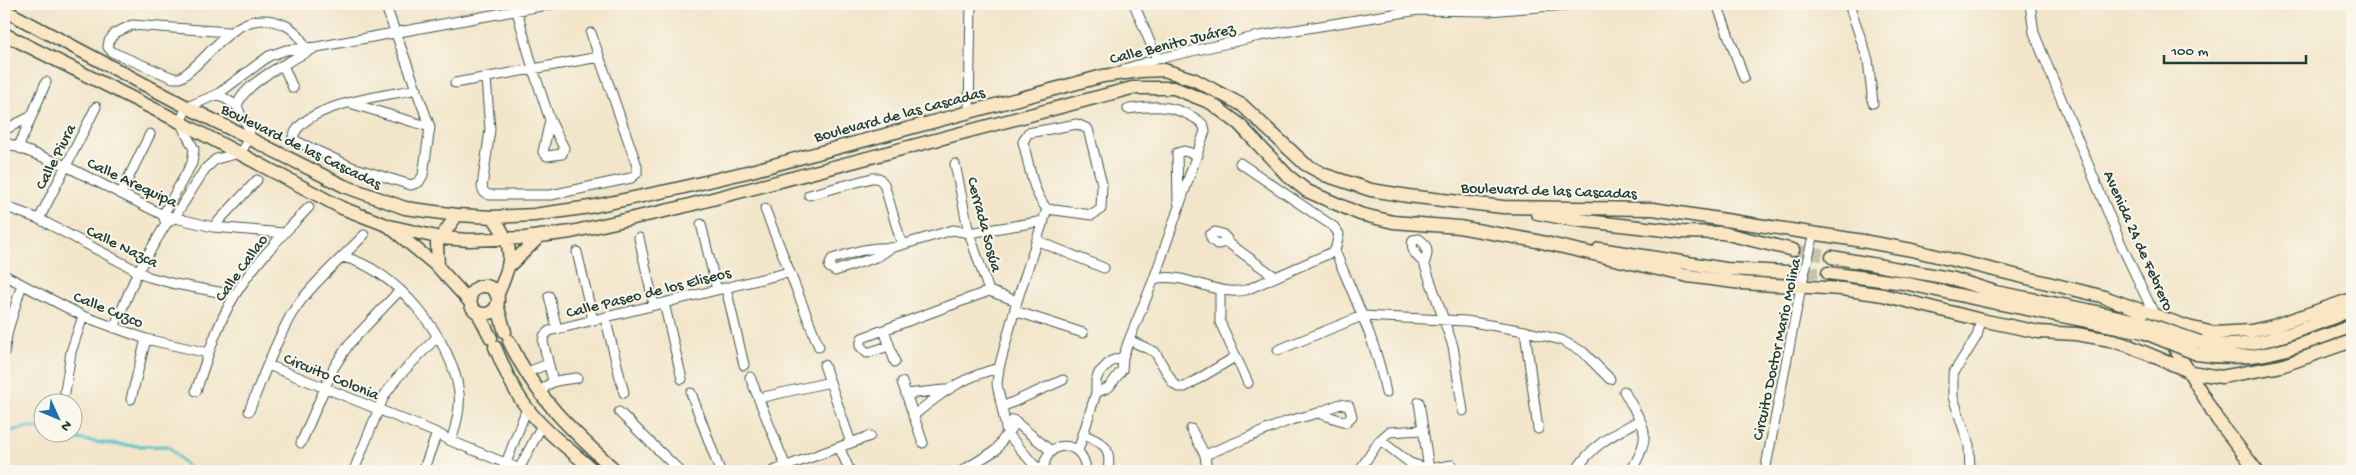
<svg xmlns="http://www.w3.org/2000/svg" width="2356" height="475" font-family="'Gochi Hand',sans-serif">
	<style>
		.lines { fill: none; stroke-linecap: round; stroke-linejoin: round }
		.stream { stroke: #55c3c9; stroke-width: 3 }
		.secondary-tunnel { stroke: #c8c3ab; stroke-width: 12; stroke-dasharray: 12 6; stroke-linecap: butt }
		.street-casing { stroke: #3f564a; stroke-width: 11 }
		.secondary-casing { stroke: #3f564a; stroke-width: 15 }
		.street { stroke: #fff; stroke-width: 9 }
		.secondary { stroke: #fbe6c4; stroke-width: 12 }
		.secondary-bridge-casing { stroke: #3f564a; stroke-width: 15; stroke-linecap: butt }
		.secondary-bridge { stroke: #fbe6c4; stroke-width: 12 }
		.labels { text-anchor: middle; stroke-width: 4; stroke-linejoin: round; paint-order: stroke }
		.street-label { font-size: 16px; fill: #1f3d34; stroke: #fbf7ec }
	</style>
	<rect width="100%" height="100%" fill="#fbf7ec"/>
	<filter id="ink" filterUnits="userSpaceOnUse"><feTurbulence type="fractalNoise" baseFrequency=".02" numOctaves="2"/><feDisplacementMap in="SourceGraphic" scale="10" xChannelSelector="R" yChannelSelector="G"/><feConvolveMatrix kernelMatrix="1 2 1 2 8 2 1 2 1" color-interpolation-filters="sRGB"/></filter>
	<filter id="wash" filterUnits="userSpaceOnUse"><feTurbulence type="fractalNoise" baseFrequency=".0096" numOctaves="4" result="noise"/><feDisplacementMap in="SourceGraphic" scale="20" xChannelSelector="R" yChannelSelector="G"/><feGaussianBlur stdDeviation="1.12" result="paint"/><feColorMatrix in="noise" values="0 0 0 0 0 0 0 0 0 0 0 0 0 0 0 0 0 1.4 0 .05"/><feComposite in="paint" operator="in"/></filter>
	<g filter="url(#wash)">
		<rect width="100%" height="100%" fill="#f2e5c9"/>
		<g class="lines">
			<path class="stream" d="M 4,432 L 30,427 L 42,430
				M 50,432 C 90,444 127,447 168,446 L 192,471"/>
		</g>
	</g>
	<g filter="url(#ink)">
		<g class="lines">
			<path class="secondary-tunnel" d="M 1793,250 L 1832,257
				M 1788,272 L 1828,273"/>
			<g class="street-casing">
				<path id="street" d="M 385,4 L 430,127 L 423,175 L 419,182 L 411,185 L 352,167 L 296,141 L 293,137 C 304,103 387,96 417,89
					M 515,4 L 533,69 L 550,120 L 564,148 L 562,154 L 547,156 L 543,152 L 550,120
					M 1134,4 L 1157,59
					M 1717,4 L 1744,78
					M 1849,4 L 1868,60 L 1873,103
					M 2030,4 L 2034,33 L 2121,244 L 2154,314
					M 228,32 L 132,25 L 115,33 L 109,41 L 108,47 L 112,52 L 173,78 L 180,78 C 211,59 236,5 282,24 C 294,28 303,39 306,52
					M 283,65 L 293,88
					M 1125,69 L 1157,59 L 1259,36 L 1418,10 L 1489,11 L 1577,4
					M 486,78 L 490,130 L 482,187 L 484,192 L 489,195 L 551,195 L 631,178 L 637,173 L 637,166 L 591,33
					M 455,83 L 599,57
					M 218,94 L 237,106
					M 353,104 L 430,127
					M 969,111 L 971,4
					M 1077,124 L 1088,129 L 1102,184 L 1101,209 L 1092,215 L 1047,209 C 1032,192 1029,163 1023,142 L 1028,133 Z
					M 4,130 L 30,117
					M 4,142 L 66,166 L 163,215 L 213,227 L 284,233
					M 19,146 L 46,82
					M 1240,163 L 1334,227 L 1339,234 L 1335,251
					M 955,164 L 969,233 L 989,291
					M 121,193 L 150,134
					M 809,195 L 872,178 L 879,178 L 884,184 L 902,245
					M 1178,202 L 1177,153 L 1184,151 L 1198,155
					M 4,206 L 39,219 L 149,277 L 175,284 L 235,295
					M 765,209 L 819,347
					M 39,219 L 96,107
					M 166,224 L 163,215 L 192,163 L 194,149 L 180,122 L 187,107 L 218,94 L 269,56 L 286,50 L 317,47 L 552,4
					M 701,224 L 717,290
					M 213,227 L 257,180
					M 639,238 L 654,305
					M 1038,241 L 1104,268
					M 1227,242 L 1217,244 L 1212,240 L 1210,235 L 1215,232 L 1222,234 L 1227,239 L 1227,242 L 1274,276
					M 891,248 C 870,246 852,253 832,259 L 829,267 L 835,271 L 879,256 L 891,248 L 953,230 L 969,233 L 1044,221
					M 1335,251 C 1354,297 1377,343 1386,393
					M 577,252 L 593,320
					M 343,257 C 395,268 453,340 459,393 C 461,409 456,426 451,441
					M 1424,263 C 1429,253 1428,245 1419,239 L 1413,240 C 1410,251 1417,256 1424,263 L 1453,346 L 1463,411
					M 4,275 L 83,316 L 146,339 L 208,353
					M 1154,279 C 1186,271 1214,297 1246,290 L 1335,251
					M 726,288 L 744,365
					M 1220,290 L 1220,322 L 1248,383
					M 549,296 L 557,329
					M 664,303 L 682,379
					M 1015,311 L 1083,333
					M 605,317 L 624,393
					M 114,328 L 138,271 L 166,224 L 174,218 L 205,169 L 216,159 L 240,153 C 259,126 246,131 237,106 C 244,82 292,60 313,49
					M 884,330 L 895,362
					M 1525,331 L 1538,429
					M 1129,340 L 1155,352 L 1173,383 L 1178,387 L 1185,387 L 1235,357
					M 889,346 L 867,353 L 860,346 L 862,338 L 989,291 L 1017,301
					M 1278,350 L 1362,316 L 1466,321 L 1525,331 L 1561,340 L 1583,352 L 1610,379
					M 4,353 L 8,330 L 22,284
					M 268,365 L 437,433 L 451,441 L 525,471
					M 824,365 L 851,443
					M 525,373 L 548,364
					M 750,377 L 786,467
					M 553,381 L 543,342 L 544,336 L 549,331 L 790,272
					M 902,382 L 923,443
					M 196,391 C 207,358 217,324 235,295 C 255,262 283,235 309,207
					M 1624,391 C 1644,428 1654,432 1631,471
					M 65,392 L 71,352 L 83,316
					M 691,393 L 720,471
					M 1096,393 L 1109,387 L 1122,370 L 1123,357 L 1129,340 L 1154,279 L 1205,131 C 1204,123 1199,121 1193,117 C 1169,104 1154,106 1128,109
					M 906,394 L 944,390
					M 540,396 C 546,379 562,380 577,378
					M 759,398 L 830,382
					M 131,399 L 146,339
					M 1419,402 L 1429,469
					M 1002,407 L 1063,380
					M 249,411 C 262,379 274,345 291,315 C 308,287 341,259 364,235
					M 619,412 L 680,471
					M 913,416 C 942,392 963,377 999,368
					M 1013,420 L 1051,451
					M 1191,429 L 1205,455 L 1207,471
					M 1082,434 C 1103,443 1112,446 1108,471
					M 1380,440 L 1410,463 L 1429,469 L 1452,465
					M 301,443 L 334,367 L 349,344 L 400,290
					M 839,447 L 850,471
					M 1078,451 L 1096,393 L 1096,380 L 1099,373 L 1111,361 L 1123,357
					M 1205,455 L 1288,421 L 1318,413 L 1340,404 L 1349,406 L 1352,416 L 1346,422 L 1318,413
					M 354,470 L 384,396 L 397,378 L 437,337
					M 1044,470 L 1034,465 L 1007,433 L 997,384 L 999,368 L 1017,301 L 1047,209
					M 423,471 L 437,433
					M 503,471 L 527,408
					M 518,471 L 542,425
					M 773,471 L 870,436
					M 962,471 L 996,450 L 1007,433 L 1017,422
					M 1044,471 C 1043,439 1084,437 1086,471
					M 1359,471 L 1380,440 L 1389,432 L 1422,430
					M 1576,471 C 1591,445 1614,434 1640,420
					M 1765,471 L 1801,287 L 1814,233
					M 1970,471 L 1969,445 L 1953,397 L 1953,374 L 1977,336 L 1981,320"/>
			</g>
			<g class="secondary-casing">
				<path id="secondary" d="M 4,10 L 187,107 L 344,186 L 405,208 L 457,215 L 493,217 L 534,215 L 590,207 L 676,189 L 751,171 L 1103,76 L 1140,71 L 1164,70 L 1195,80 L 1242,105 L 1305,164 L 1325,175 L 1371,190 L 1408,196 L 1503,207 L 1653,209 L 1857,240 L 1912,250 L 2101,296 L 2188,327 L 2214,333 L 2251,331 L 2273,326 L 2352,299
					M 4,34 L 180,122 L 342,208 L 389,226 L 441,238 L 469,240 L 525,238 L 571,232 L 678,208 L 1132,88 L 1174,88 L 1211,103 L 1239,124 L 1288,176 L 1307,191 L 1360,214 L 1393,222 L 1459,227 L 1537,241 L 1688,276 L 1742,283 L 1842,289 L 1883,295 L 1981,320 L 2039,332 L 2076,334 L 2105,339 L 2127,345 L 2191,372 L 2221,377 L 2281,366 L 2352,341
					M 1537,213 L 1569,219 L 1682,232 L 1723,233 L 1793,250
					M 457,215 L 437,243 L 438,267 L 470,302
					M 493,217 C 516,249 512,261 497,296
					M 391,228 L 438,267
					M 1599,249 L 1726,269 L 1788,272
					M 1832,257 L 1954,279 L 1995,292 L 2088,310 L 2145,323
					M 510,265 L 539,237
					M 1828,273 L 1904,283 L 1991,302 L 2143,332
					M470 300a14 14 0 1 1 28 0a14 14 0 1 1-28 0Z
					M 497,305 L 505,332
					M 478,313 L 491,338
					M 2170,340 L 2217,419 L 2257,471
					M 509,341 C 536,398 570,429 616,471
					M 2200,342 C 2251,354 2305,328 2352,310
					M 495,347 C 504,368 513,390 527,408 C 545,432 572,451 594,471
					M 2197,354 C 2259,364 2295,347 2352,326"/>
			</g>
			<use href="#street" class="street"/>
			<use href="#secondary" class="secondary"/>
			<g class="secondary-bridge-casing">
				<path id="secondary-bridge" d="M 2145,323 L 2200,342
					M 2143,332 L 2197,354"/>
			</g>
			<use href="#secondary-bridge" class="secondary-bridge"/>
		</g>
	</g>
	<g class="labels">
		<g class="street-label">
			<text transform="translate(1172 42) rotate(-14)" y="6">Calle Benito Juárez</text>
			<text transform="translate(899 113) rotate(-15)" y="6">Boulevard de las Cascadas</text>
			<text transform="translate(302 145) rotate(26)" y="6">Boulevard de las Cascadas</text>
			<text transform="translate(54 156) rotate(-63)" y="6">Calle Piura</text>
			<text transform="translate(133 181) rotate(25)" y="6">Calle Arequipa</text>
			<text transform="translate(1549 189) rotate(2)" y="6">Boulevard de las Cascadas</text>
			<text transform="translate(986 224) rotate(75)" y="6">Cerrada Sosúa</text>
			<text transform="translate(2140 240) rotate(66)" y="6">Avenida 24 de Febrero</text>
			<text transform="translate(123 245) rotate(26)" y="6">Calle Nazca</text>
			<text transform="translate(240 267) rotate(-54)" y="6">Calle Callao</text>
			<text transform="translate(648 291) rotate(-14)" y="6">Calle Paseo de los Eliseos</text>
			<text transform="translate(109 308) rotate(22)" y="6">Calle Cuzco</text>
			<text transform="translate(1775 349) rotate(-78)" y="6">Circuito Doctor Mario Molina</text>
			<text transform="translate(332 375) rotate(22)" y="6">Circuito Colonia</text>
		</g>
	</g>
	<rect width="2356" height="475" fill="none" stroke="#fbf7ec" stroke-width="20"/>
	<g transform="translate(58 418) rotate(134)"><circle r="24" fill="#fbf7ec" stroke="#a3ada2"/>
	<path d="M0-4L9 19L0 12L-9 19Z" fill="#1f6fb2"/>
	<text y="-8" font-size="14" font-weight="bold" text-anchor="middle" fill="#1f3d34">N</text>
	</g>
	<path d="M2164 55v8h142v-8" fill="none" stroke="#1f3d34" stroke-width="2.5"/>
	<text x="2171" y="55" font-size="15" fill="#1f3d34" stroke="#fbf7ec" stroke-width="4" paint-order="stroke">100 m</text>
</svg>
